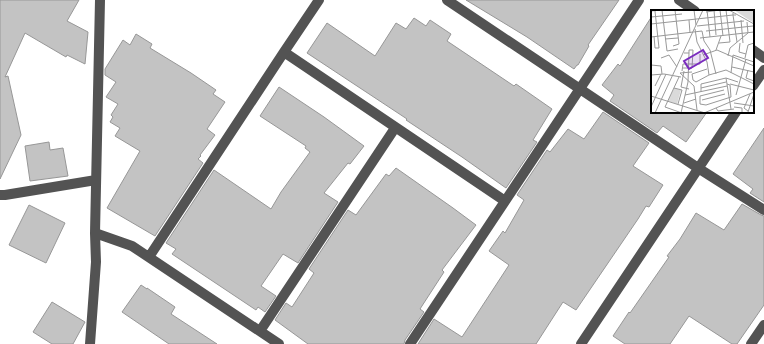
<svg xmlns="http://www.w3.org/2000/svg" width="764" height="344" font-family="Arial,sans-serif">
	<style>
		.building { fill: #c3c3c3; stroke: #979797 }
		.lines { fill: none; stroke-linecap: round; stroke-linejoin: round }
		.minor { stroke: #535353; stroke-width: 10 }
		.inset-road { fill: none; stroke: #999; stroke-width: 1 }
		.view { fill: #7b2cbf; fill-opacity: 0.15; stroke: #7b2cbf; stroke-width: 2 }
		.inset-edge { fill: none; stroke: #000; stroke-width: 2 }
	</style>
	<rect width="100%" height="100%" fill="#fff"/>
	<path class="building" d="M 0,0 L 79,0 L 67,21 L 88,32 L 85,64 L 67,55 L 66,57 L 25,33 L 5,77 L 8,76 L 21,135 L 0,179 Z
		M 466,0 L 619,0 L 588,45 L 589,46 L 578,65 L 577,65 L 574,69 L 527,37 Z
		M 652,16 L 652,112 L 707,112 L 686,142 L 663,126 L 657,133 L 610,101 L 614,95 L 602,85 L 618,64 L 620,66 Z
		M 414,18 L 426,26 L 430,20 L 451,34 L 447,41 L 514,86 L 516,84 L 552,109 L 533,140 L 537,142 L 506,188 L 462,157 L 406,120 L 407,119 L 307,53 L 327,23 L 375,56 L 396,23 L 406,29 Z
		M 136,34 L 152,44 L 150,48 L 191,73 L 216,90 L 213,94 L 225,102 L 207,129 L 215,135 L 200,155 L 201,156 L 198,159 L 203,163 L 155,236 L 107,208 L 140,151 L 115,136 L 120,128 L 110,122 L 113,117 L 111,115 L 118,104 L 106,97 L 116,82 L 105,75 L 105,69 L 123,40 L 130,45 Z
		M 279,87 L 324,117 L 364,146 L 350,164 L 348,163 L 324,193 L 338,202 L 298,263 L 283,254 L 261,286 L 276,296 L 265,312 L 258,307 L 256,310 L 172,254 L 176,249 L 166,243 L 214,170 L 271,209 L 281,192 L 310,152 L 305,148 L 306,146 L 260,116 Z
		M 603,112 L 649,143 L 633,166 L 663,185 L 649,207 L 646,206 L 638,219 L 576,310 L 563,302 L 536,344 L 418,344 L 434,319 L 462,337 L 509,265 L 489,251 L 503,231 L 505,233 L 524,200 L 517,195 L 547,150 L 550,152 L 568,129 L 584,139 Z
		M 764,128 L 764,202 L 750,193 L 753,189 L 733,174 Z
		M 49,142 L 50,150 L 63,148 L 68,176 L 30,181 L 25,146 Z
		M 396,168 L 453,208 L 476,225 L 442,270 L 444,272 L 420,309 L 424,312 L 405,340 L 404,344 L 308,344 L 275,320 L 286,303 L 292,307 L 314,273 L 309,269 L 348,210 L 356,215 L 386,174 L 389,176 Z
		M 742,204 L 761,215 L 764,216 L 764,305 L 737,344 L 732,344 L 689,316 L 670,344 L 625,344 L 613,336 L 629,312 L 630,313 L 669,257 L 667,256 L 680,239 L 696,213 L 724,230 Z
		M 29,205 L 65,223 L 46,263 L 9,245 Z
		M 141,285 L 147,289 L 147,288 L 175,307 L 171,314 L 217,344 L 169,344 L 122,312 Z
		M 52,302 L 85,322 L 73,344 L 52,344 L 33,332 Z"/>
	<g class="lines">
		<path class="minor" d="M 447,0 L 698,168 L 764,210
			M 679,0 L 695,11
			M 753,50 L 764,58
			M 284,52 L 505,201
			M 753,86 L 764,70
			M 0,195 L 5,195 L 96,180
			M 95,233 L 132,246 L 279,344
			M 149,257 L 284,52 L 319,0
			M 260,331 L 395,128
			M 90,344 L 96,262 L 95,233 L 100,0
			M 410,344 L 639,0
			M 581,344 L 736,112
			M 751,344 L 764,325"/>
	</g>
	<g transform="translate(651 10)">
		<rect width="103" height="103" fill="#fff"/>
		<path d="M 83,0 L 103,0 L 103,13 L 95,8 ZM 23,78 L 30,80 L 26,94 L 17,91 Z" fill="#dadada"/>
		<path class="inset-road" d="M 43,0 L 45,15M 56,0 L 59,27M 63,0 L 65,25M 69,0 L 72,26M 78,0 L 103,14M 0,1 L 11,0 L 16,41 L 27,39M 55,2 L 69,0M 85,5 L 82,5 L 86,32M 0,7 L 31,4M 38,10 L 39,23M 90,10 L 92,33M 0,14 L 82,5 L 82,3M 46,16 L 93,11M 44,19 L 46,32 L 56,52 L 58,65 L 75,60 L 103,74M 55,21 L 102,16M 3,26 L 4,38 L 8,38 L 4,1M 0,27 L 51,21 L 53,31M 49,28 L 103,22M 14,29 L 27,28M 53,31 L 59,40 L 65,64M 68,33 L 79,32 L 75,0M 89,33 L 88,42 L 95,44M 22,36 L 28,34 L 24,0M 65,40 L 70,26M 52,45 L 66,40 L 103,56M 77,46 L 79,38 L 97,23 L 96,12M 10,48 L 18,45 L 26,57M 94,48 L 97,35 L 103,33M 0,55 L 10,56 L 11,64M 81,57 L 103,62M 31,58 L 41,58 L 42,40 L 38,40 L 38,43M 56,59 L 41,64 L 42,70 L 45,72 L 58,65M 97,60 L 95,68 L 103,71M 31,61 L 32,54 L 49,54 L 49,44M 33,61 L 30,77 L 38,79M 41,62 L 29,63 L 43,76 L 46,100M 80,63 L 82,45 L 103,52M 0,65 L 13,64 L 30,67M 28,67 L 14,97 L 31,103M 75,68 L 80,99M 79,74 L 103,80M 4,76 L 10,64M 23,78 L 31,80 L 27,94M 50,78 L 75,72M 73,80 L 49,86 L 49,94 L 55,95 L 80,87 L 79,75 L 76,74M 50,82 L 50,74 L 75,68 L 87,72M 34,85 L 76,76M 85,85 L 95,49M 0,86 L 54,103M 51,90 L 74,84M 33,93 L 45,89M 83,93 L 103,96M 0,97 L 15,64M 83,97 L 91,98 L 91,103M 65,98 L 67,101 L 83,99M 97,101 L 93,98 L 99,84M 97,102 L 103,84M 4,103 L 52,0M 30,103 L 37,72 L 38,43 L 33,43M 53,103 L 103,82"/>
		<path class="view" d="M 52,40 L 57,48 L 38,59 L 33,51 Z"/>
		<rect width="103" height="103" class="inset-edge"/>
	</g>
</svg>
